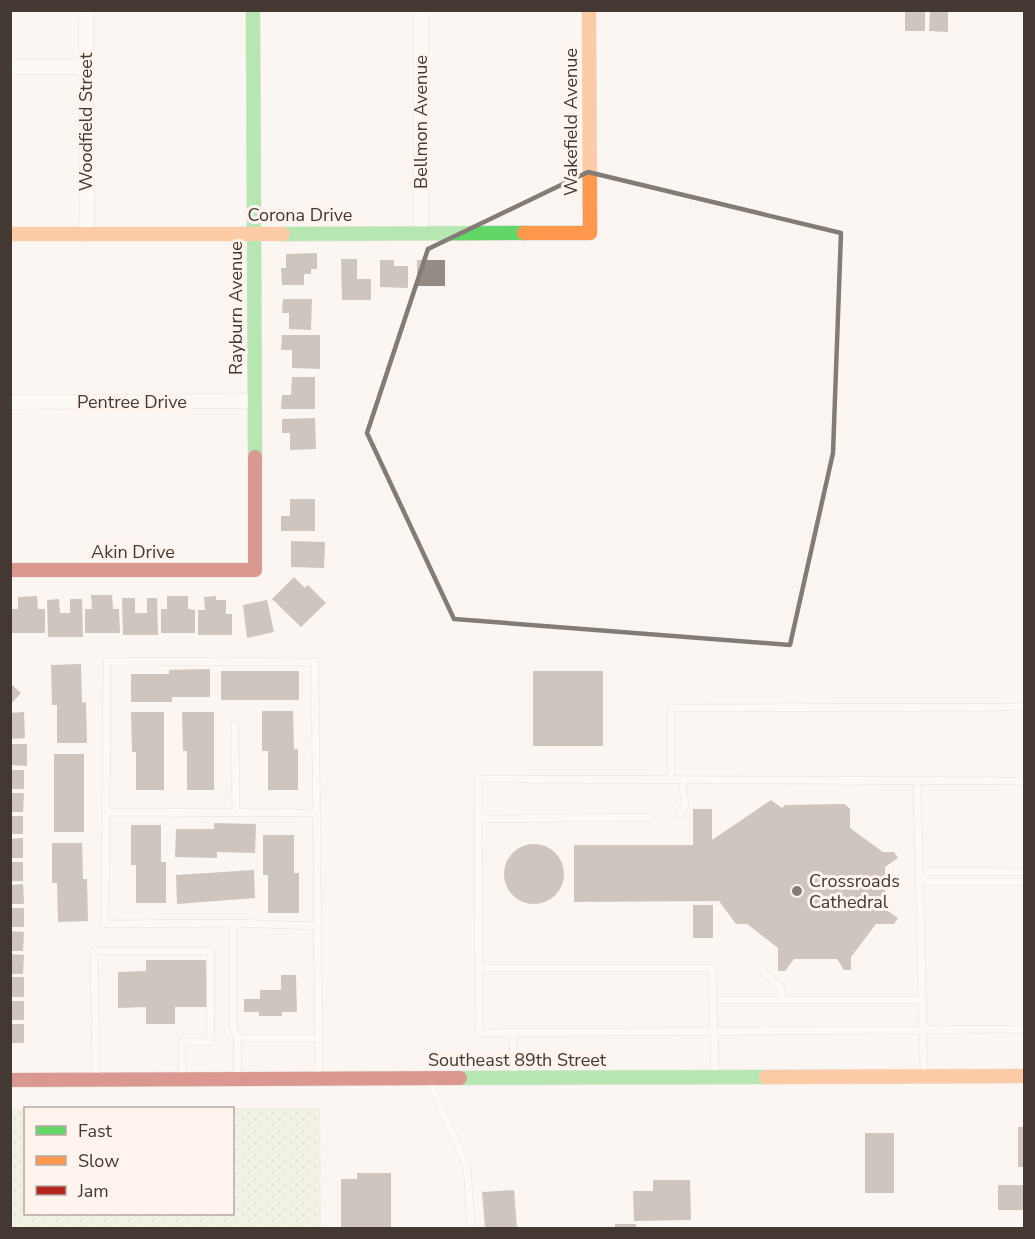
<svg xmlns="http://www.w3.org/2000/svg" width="1035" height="1239" font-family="'Nunito Sans',sans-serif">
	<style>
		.park { fill: url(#park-dots) }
		.building { fill: #968b82 }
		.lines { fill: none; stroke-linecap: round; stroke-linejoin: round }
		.lane-casing { stroke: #d3cbc6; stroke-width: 8 }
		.street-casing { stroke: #d3cbc6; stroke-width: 15 }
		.fast-casing { stroke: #d3cbc6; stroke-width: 15 }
		.slow-casing { stroke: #d3cbc6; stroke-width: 15 }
		.jam-casing { stroke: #d3cbc6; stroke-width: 15 }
		.lane { stroke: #fefefd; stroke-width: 7 }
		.street { stroke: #fefefd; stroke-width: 14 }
		.fast { stroke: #63d668; stroke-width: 14 }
		.slow { stroke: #ff974d; stroke-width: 14 }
		.jam { stroke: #b3261e; stroke-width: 14 }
		.marked { fill: none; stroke: #837b75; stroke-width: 4.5; stroke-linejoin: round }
		.poi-dot { fill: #837b75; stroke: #fff4ed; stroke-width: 2 }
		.labels { text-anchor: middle; stroke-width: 6; stroke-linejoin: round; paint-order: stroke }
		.street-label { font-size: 18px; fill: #433932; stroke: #fff4ed }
		.poi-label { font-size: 18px; fill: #433932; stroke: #fff4ed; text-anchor: start }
	</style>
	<defs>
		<pattern id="park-dots" width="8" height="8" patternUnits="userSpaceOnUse" patternTransform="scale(1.5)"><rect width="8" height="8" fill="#e4edd3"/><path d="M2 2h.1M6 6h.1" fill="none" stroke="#c5ccb6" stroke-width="1.8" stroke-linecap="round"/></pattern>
	</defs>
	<rect width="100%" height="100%" fill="#fbf5f1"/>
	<path class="park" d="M 218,1108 L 320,1108 L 321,1228 L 11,1228 L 11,1109 L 25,1109 L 26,1214 L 232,1214 L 232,1108 Z"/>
	<path class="building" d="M 905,10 L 925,10 L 925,31 L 905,31 Z
		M 930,10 L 948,10 L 948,32 L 929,31 Z
		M 317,253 L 317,269 L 311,269 L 311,274 L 304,274 L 304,285 L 282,285 L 281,268 L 286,268 L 286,254 Z
		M 341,259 L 357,259 L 357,279 L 371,279 L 371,300 L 342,300 Z
		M 380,260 L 394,260 L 394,266 L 408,266 L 408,288 L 380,287 Z
		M 417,260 L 445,260 L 445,286 L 417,286 Z
		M 283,299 L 312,299 L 311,330 L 289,329 L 289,313 L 282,313 Z
		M 282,335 L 320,335 L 320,369 L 292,368 L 292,350 L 281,350 Z
		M 292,377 L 315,377 L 315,409 L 281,409 L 282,395 L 291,395 Z
		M 315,418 L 316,449 L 290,450 L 290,433 L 282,433 L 282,419 Z
		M 290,499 L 315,499 L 315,531 L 281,531 L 281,516 L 290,516 Z
		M 291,541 L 325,542 L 324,568 L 291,567 Z
		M 294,577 L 305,588 L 308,585 L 326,603 L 301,627 L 272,599 Z
		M 91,595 L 112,595 L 113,609 L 119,609 L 120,633 L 85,633 L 85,609 L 92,609 Z
		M 37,596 L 38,609 L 45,609 L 45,633 L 12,633 L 11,609 L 18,609 L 18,597 Z
		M 167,596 L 188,596 L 188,609 L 195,610 L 195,633 L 161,633 L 161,609 L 167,609 Z
		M 216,596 L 216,600 L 226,600 L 226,614 L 232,614 L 232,635 L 198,635 L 198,610 L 205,610 L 204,597 Z
		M 122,598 L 135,598 L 135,613 L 147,613 L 147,598 L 157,598 L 158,635 L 123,635 Z
		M 59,599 L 60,613 L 70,613 L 70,599 L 82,599 L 83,637 L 48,637 L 47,600 Z
		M 267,600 L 274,632 L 247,638 L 243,605 Z
		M 81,664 L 82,703 L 86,702 L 87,743 L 57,743 L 57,705 L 52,705 L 51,665 Z
		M 210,669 L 210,697 L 172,697 L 172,702 L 131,702 L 131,674 L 169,674 L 169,670 Z
		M 221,671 L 299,671 L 299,700 L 221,700 Z
		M 533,671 L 603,671 L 603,746 L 533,746 Z
		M 10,683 L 21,693 L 10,705 Z
		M 262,711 L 293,711 L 294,749 L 298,749 L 298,790 L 268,790 L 268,751 L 262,751 Z
		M 24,712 L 25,738 L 10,739 L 10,713 Z
		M 131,712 L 164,712 L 164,790 L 136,790 L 136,752 L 132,752 Z
		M 182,712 L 214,712 L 214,790 L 187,790 L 187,751 L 183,751 Z
		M 10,744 L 27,744 L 27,766 L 10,765 Z
		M 54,754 L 84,754 L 84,832 L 54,832 Z
		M 10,770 L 24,770 L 24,789 L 10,789 Z
		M 10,793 L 24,793 L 23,812 L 10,812 Z
		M 771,800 L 782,808 L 785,805 L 845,804 L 850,809 L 850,828 L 883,852 L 894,852 L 898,858 L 885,867 L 885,909 L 898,918 L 894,924 L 876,924 L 851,957 L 851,970 L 844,970 L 837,959 L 794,959 L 785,971 L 778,971 L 778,948 L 747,924 L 736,924 L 719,901 L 574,902 L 574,845 L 693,845 L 693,809 L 712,809 L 712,840 Z
		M 10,816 L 23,816 L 23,834 L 10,834 Z
		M 214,823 L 256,824 L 255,853 L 217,852 L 217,858 L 175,857 L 176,829 L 214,829 Z
		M 131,825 L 161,825 L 161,862 L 166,862 L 166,903 L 136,903 L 136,865 L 131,865 Z
		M 263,835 L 294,835 L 294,873 L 299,873 L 299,913 L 268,913 L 268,875 L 263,875 Z
		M 23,838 L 23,858 L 10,858 L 10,839 Z
		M 52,843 L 82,843 L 83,879 L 87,879 L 88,921 L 58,922 L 57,883 L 52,883 Z
		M504 874a30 30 0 1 1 60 0a30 30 0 1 1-60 0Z
		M 10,862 L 23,862 L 23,881 L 10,881 Z
		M 254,870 L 255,898 L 177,904 L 176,875 Z
		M 23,884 L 24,904 L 10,904 L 10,885 Z
		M 693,905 L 713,905 L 713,938 L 693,938 Z
		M 10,908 L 24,908 L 24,927 L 10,927 Z
		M 10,931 L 24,932 L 23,951 L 10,951 Z
		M 10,954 L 24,955 L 23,974 L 10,974 Z
		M 146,960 L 206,960 L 207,1007 L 175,1007 L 175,1024 L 146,1024 L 146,1007 L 118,1008 L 118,972 L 146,971 Z
		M 281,975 L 296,975 L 297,1012 L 282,1012 L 282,1016 L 259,1016 L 259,1012 L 244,1012 L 244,999 L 260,999 L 260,990 L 281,990 Z
		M 10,977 L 24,977 L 24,997 L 10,997 Z
		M 10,1001 L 24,1001 L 24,1020 L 10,1020 Z
		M 10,1024 L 24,1024 L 24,1043 L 10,1043 Z
		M 1018,1127 L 1024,1127 L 1024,1167 L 1018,1167 Z
		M 865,1133 L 894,1133 L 894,1193 L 865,1193 Z
		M 357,1173 L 391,1173 L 391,1228 L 341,1228 L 341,1179 L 357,1179 Z
		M 653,1180 L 690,1180 L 691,1220 L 634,1221 L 633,1191 L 653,1191 Z
		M 998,1185 L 1024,1185 L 1024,1210 L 998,1210 Z
		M 514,1190 L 517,1228 L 485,1228 L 482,1192 Z
		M 615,1224 L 636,1224 L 636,1228 L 615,1228 Z"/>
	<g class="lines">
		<g class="lane-casing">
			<path id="lane" d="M 235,725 L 236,813
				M 671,780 L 671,708 L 1024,707
				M 1024,781 L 478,779 L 479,1033 L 1024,1029
				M 917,782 L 924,1073
				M 106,812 L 316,813
				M 680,814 L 685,805 L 682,780
				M 478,819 L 651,817
				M 1024,872 L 931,871 L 920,877 L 926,882 L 1024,882
				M 233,923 L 318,926
				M 479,968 L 712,968 L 715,1074
				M 760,968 L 781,988 L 781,1000
				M 714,1000 L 923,1000
				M 513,1033 L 514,1075
				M 238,1038 L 319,1038
				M 237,1076 L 238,1038 L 233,1027 L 233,923 L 105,924 L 107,661 L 315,662 L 319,1077
				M 96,1077 L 94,951 L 211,951 L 210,1042 L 182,1042 L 182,1076
				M 429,1080 L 467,1167 L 471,1228"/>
		</g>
		<g class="street-casing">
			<path id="street" d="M 86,10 L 87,234
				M 421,10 L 421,233
				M 10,67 L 86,67
				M 10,402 L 254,401"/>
		</g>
		<g class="fast-casing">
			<path id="fast" d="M 253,10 L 255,457
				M 283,234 L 524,233
				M 460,1078 L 766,1077"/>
		</g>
		<g class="slow-casing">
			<path id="slow" d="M 524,233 L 590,233 L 589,10
				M 10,234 L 283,234
				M 766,1077 L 1024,1076"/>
		</g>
		<g class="jam-casing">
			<path id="jam" d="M 10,570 L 255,570 L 255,457
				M 10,1080 L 460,1078"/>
		</g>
		<use href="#lane" class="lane"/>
		<use href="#street" class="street"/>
		<use href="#fast" class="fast"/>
		<use href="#slow" class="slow"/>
		<use href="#jam" class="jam"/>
	</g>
	<path d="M0 0H1035V1239H0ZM 588,172 L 841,233 L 833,453 L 790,645 L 454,619 L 367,433 L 428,249 Z" fill="#fbf5f1" fill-opacity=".55" fill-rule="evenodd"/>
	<path class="marked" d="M 588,172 L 841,233 L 833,453 L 790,645 L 454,619 L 367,433 L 428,249 Z"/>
	<circle class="poi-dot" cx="797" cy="891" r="6"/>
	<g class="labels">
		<g class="street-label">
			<text transform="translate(86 122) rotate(-90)" y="6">Woodfield Street</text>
			<text transform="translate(421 122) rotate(-90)" y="6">Bellmon Avenue</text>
			<text transform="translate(571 122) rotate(-90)" y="6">Wakefield Avenue</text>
			<text x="300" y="221">Corona Drive</text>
			<text transform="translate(236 308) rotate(-90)" y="6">Rayburn Avenue</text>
			<text x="132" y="408">Pentree Drive</text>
			<text x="133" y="558">Akin Drive</text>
			<text x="517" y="1066">Southeast 89th Street</text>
		</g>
		<g class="poi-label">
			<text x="809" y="887">Crossroads<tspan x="809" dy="21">Cathedral</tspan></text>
		</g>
	</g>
	<rect width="1035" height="1239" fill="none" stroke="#433932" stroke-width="24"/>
	<rect x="24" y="1107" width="210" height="108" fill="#fff4ed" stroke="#b4a9a2" stroke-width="1.5"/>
	<rect x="36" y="1126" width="30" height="9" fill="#63d668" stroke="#b4a9a2" stroke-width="1.5"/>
	<text x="78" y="1137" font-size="18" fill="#433932">Fast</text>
	<rect x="36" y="1156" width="30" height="9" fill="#ff974d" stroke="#b4a9a2" stroke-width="1.5"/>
	<text x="78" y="1167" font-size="18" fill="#433932">Slow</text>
	<rect x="36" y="1186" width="30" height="9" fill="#b3261e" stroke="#b4a9a2" stroke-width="1.5"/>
	<text x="78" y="1197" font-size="18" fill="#433932">Jam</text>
</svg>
